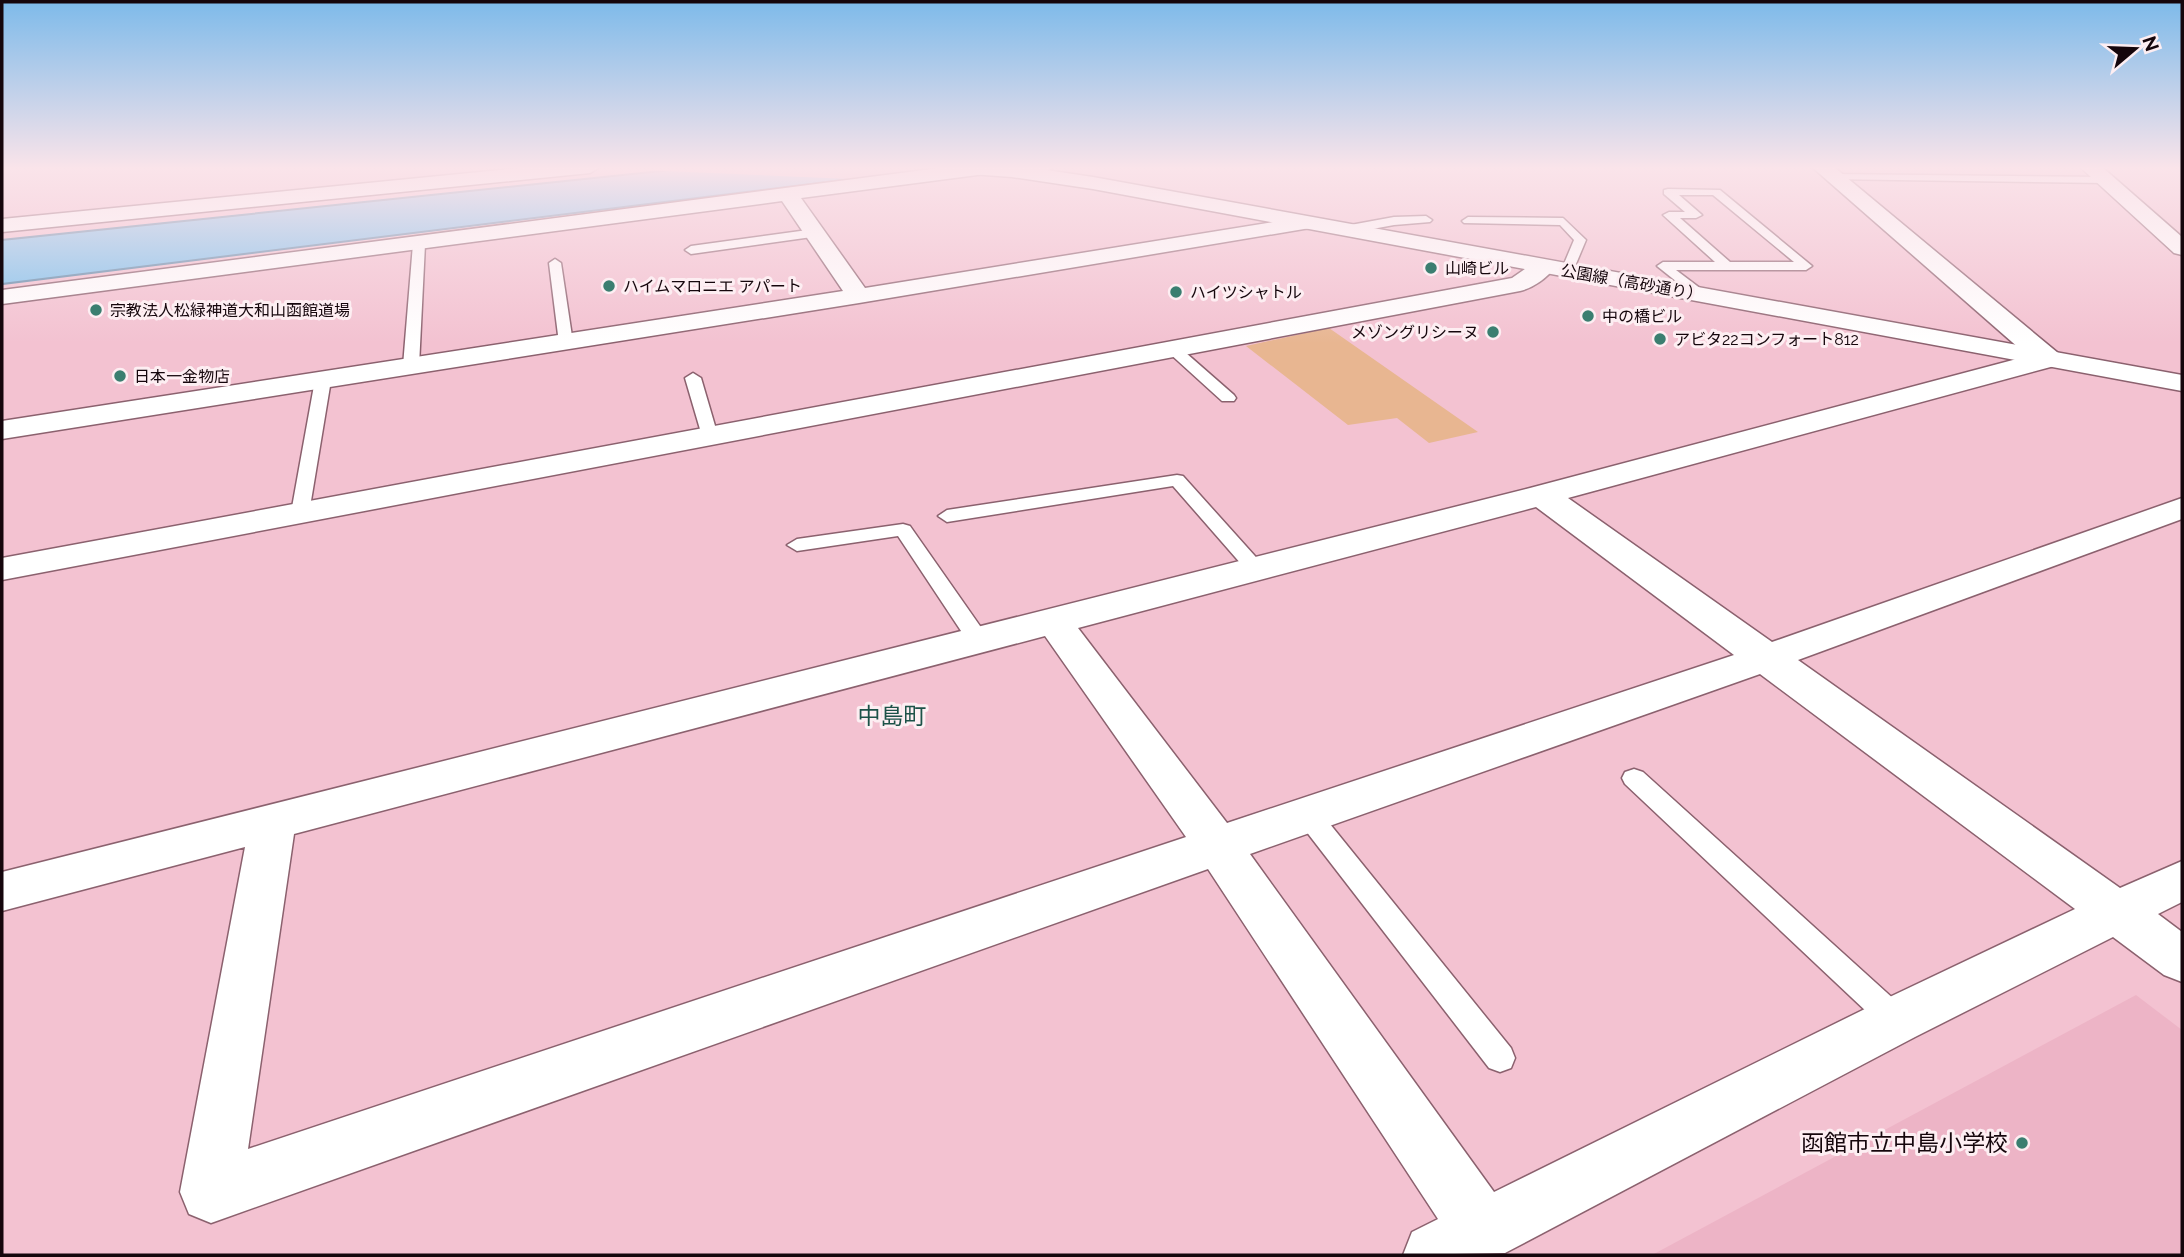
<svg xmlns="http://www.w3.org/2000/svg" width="2184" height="1257" font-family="Raleway,'Noto Sans JP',sans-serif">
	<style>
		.built { fill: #edb4c6 }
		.green { fill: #e8b691 }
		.water { fill: #7dc2ee; stroke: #5e8aaa; stroke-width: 2 }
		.pier { fill: #f3c2d1 }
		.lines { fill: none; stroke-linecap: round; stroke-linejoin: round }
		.service-casing { stroke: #8b616e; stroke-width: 3 }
		.minor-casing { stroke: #8b616e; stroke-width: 3 }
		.tertiary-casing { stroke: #8b616e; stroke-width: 3 }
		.service { fill: #fff; fill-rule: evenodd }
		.minor { fill: #fff; fill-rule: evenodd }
		.tertiary { fill: #fff; fill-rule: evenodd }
		.poi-dot { fill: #3b7e70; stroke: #fdeef2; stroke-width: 2.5 }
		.labels { text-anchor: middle; stroke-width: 6; stroke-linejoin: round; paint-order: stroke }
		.far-poi-label { font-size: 16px; fill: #15060c; stroke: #fdeef2; text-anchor: start }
		.far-street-label { font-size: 16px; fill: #15060c; stroke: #fdeef2 }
		.quarter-label { font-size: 23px; fill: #1c5248; stroke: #fdeef2 }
		.near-poi-label { font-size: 23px; fill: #15060c; stroke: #fdeef2; text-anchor: end }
	</style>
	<rect width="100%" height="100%" fill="#f3c2d1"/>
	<path class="built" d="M 2136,995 L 2182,1030 L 2182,1255 L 1652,1255 Z"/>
	<path class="green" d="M 1329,328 L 1478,432 L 1429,443 L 1397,418 L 1348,425 L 1246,346 Z"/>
	<path class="water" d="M 699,167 L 947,167 L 2,284 L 2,240 Z"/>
	<path class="pier" d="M 667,167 L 951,167 L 872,180 L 642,170 Z"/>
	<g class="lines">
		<g class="service-casing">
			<path id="service" d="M 1832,174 L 2106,177 L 2111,180 L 2106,183 L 1828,179 L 1827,177 Z
				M 1668,189 L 1720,190 L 1812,266 L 1806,270 L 1676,270 L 1709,295 L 1707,298 L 1697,298 L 1657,266 L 1663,262 L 1715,262 L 1663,215 L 1669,212 L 1685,212 L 1664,194 L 1664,190 ZM 1679,195 L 1713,195 L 1794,262 L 1730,262 L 1680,218 L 1696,218 L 1702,215 Z
				M 1426,216 L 1432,220 L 1430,222 L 1394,225 L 1345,234 L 1339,230 L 1345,226 L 1394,217 Z
				M 1468,217 L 1563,218 L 1586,240 L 1573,271 L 1567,275 L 1561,271 L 1574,240 L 1560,225 L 1464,223 L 1462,221 Z
				M 815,229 L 819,230 L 819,236 L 691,254 L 685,250 L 691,246 Z
				M 419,240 L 425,244 L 419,366 L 411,371 L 403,366 L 413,244 Z
				M 555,259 L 561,263 L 573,343 L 566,347 L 559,343 L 549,263 Z
				M 1173,345 L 1178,346 L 1234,395 L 1236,398 L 1234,401 L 1222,401 L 1168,352 L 1166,349 L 1168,346 Z
				M 693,373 L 701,378 L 718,436 L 716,440 L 710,441 L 702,436 L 685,378 Z
				M 323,375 L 331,380 L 309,513 L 300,519 L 291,513 L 315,380 Z
				M 1177,475 L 1183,476 L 1263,565 L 1266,569 L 1263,573 L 1249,573 L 1173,486 L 947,522 L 938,516 L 947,510 Z
				M 903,524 L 910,526 L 987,636 L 990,641 L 987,646 L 971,646 L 898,536 L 797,551 L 787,545 L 797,539 Z
				M 1634,769 L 1643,772 L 1907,1011 L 1911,1020 L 1907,1029 L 1896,1033 L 1885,1029 L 1625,784 L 1622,778 L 1625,772 Z
				M 1308,806 L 1317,808 L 1511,1048 L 1515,1058 L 1511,1068 L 1500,1072 L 1489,1068 L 1299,822 L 1295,815 L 1299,808 Z"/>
		</g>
		<g class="minor-casing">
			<path id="minor" d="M 530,167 L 600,167 L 590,173 L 2,232 L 2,219 Z
				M 947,167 L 995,168 L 985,174 L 801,198 L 865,288 L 1304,217 L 1312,218 L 1315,223 L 1312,228 L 1304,229 L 859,303 L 2,439 L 2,421 L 843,291 L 782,201 L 2,304 L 2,290 Z
				M 1005,167 L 1053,167 C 1044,176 1018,178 1005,175 L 1002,171 Z
				M 1812,167 L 1834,167 L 2058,353 L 2062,359 L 2058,365 L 1568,498 L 1772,642 L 2182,498 L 2182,519 L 1798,660 L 2120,888 L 2182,861 L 2182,902 L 2158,914 L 2182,932 L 2182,982 L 2164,975 L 2113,937 L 1915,1037 L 1505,1253 L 1403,1255 L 1412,1232 L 1438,1219 L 1208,869 L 211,1223 L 189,1214 L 180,1192 L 245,847 L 2,911 L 2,872 L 1530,488 L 2028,356 ZM 1536,507 L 1734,655 L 1227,823 L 1078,628 ZM 1045,636 L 1186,837 L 248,1149 L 294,834 ZM 1760,674 L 2075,909 L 1877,1003 L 1494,1192 L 1250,854 Z
				M 2080,167 L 2102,167 L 2182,237 L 2182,255 L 2174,253 Z
				M 1543,260 L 1551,262 L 1555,267 C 1547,278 1533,288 1520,291 L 2,580 L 2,558 L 1512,278 L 1535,262 Z"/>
		</g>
		<g class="tertiary-casing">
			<path id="tertiary" d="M 947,167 L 1026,167 L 1093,177 L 2182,375 L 2182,391 L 1093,189 L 1012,177 L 957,173 Z"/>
		</g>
		<use href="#service" class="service"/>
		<use href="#minor" class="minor"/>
		<use href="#tertiary" class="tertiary"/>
	</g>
	<linearGradient id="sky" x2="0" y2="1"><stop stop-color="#7dbaea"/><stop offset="0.49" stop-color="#fae4ea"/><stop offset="1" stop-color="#fae4ea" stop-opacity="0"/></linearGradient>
	<rect width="2184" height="343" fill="url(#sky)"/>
	<g class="poi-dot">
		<circle cx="1431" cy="268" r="7"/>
		<circle cx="609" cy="286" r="7"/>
		<circle cx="1176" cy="292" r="7"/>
		<circle cx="96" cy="310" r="7"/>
		<circle cx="1588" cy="316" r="7"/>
		<circle cx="1493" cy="332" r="7"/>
		<circle cx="1660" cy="339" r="7"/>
		<circle cx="120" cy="376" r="7"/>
		<circle cx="2022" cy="1143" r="7"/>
	</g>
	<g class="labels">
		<g class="far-poi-label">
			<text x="1445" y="274">山崎ビル</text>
			<text x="623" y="292">ハイムマロニエ アパート</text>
			<text x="1190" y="298">ハイツシャトル</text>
			<text x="110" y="316">宗教法人松緑神道大和山函館道場</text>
			<text x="1602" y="322">中の橋ビル</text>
			<text x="1479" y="338" text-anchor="end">メゾングリシーヌ</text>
			<text x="1674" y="345">アビタ22コンフォート812</text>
			<text x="134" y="382">日本一金物店</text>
		</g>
		<g class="far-street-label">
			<text transform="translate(1632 282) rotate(10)" y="6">公園線（高砂通り）</text>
		</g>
		<g class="quarter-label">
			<text x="892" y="724">中島町</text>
		</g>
		<g class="near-poi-label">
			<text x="2008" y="1151">函館市立中島小学校</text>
		</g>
	</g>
	<rect width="2184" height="1257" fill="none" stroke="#15060c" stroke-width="7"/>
	<g transform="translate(2135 49) rotate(71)" stroke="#fdeef2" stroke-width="5" paint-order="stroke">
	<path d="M0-5L12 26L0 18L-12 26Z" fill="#15060c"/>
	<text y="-10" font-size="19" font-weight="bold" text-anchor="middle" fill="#15060c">N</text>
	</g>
</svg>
